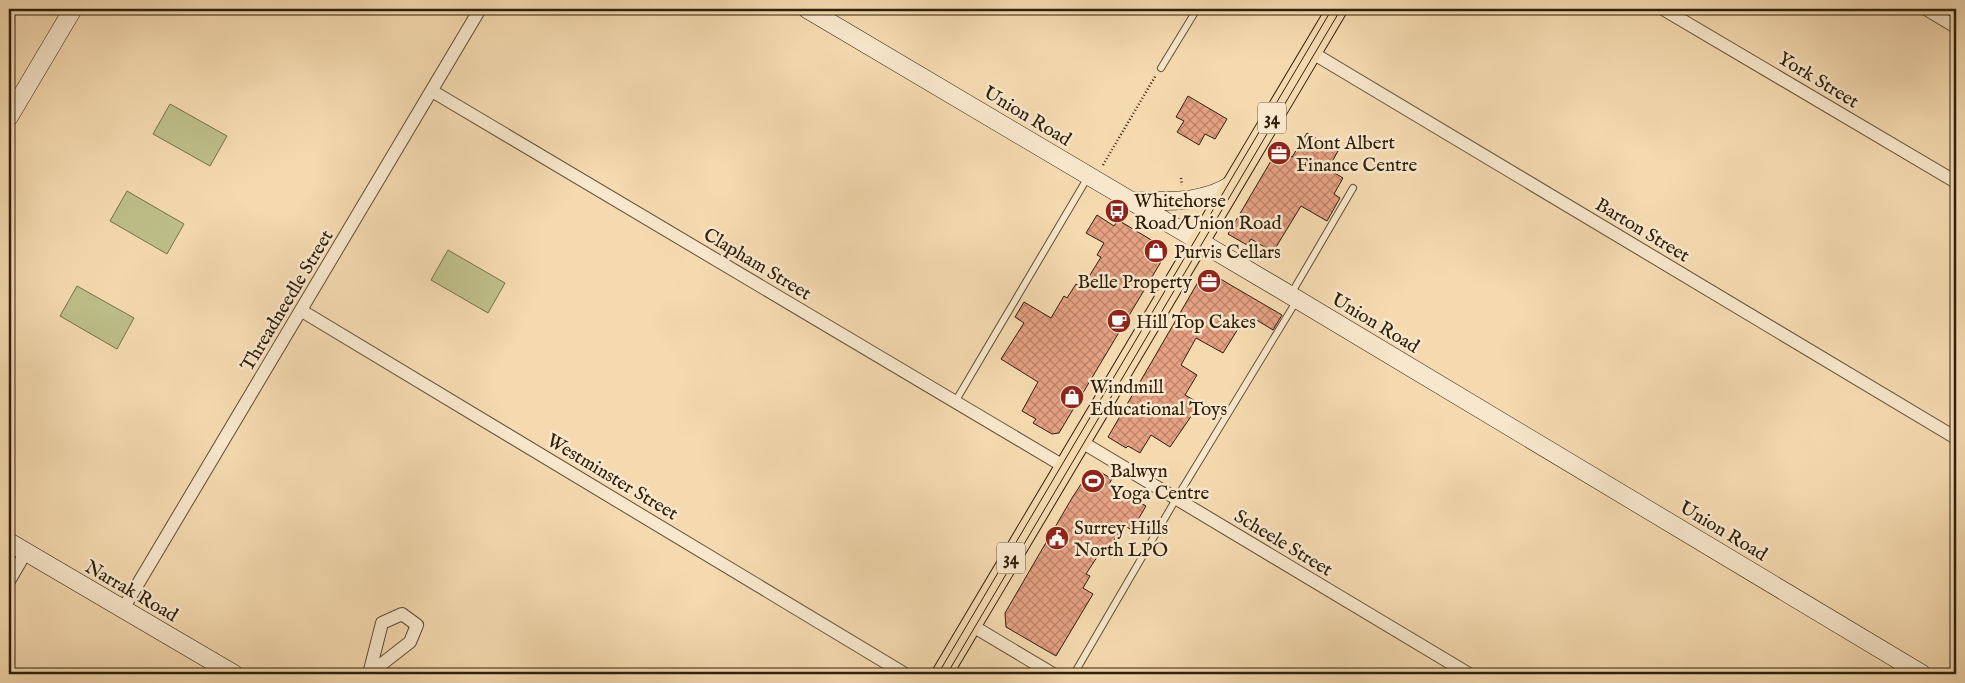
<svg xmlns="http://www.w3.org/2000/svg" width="1965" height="683" font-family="'IM FELL English',serif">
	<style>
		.grass { fill: #bebf8a; stroke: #76704b }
		.building { fill: url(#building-cross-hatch); stroke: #2f200c }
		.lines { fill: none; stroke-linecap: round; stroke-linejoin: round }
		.lane-casing { stroke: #604e35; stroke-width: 8 }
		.street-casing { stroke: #604e35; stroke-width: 14 }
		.secondary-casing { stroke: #2f200c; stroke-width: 19 }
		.primary-casing { stroke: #2f200c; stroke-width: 22 }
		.path { stroke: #2f200c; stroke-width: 2.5; stroke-dasharray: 1 2.5; stroke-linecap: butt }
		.lane { stroke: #f8e7cc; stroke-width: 6 }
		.street { stroke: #f8e7cc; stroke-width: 12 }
		.secondary { stroke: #f8e7cc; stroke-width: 18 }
		.primary { stroke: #f5dab0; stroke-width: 20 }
		.tram { stroke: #2f200c; stroke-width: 1 }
		.labels { text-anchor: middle; stroke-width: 5; stroke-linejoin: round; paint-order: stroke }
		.shield { fill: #f8e7cc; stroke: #6b5c46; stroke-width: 1 }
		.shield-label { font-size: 18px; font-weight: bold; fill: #2f200c }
		.street-label { font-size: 19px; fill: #2f200c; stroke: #f8e7cc }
		.poi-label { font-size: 19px; fill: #2f200c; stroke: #f8e7cc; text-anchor: start }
	</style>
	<defs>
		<pattern id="building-cross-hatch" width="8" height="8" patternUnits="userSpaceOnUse" patternTransform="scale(1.25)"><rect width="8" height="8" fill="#e6a183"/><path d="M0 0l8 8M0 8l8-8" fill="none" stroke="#bb836a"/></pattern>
	</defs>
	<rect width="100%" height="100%" fill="#f5dab0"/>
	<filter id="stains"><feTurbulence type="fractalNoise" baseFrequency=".004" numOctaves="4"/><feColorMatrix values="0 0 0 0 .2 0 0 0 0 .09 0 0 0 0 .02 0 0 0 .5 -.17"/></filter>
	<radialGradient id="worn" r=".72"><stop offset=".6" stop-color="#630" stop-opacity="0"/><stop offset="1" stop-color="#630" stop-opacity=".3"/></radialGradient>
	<path class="grass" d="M 170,104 L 227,136 L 210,166 L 153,134 Z
		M 127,191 L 184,224 L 167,254 L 110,221 Z
		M 448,250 L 505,283 L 488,313 L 431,280 Z
		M 77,286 L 134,318 L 117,349 L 60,316 Z"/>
	<path class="building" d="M 1188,96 L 1227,119 L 1215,139 L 1205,134 L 1199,145 L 1177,132 L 1184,121 L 1176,117 Z
		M 1307,133 L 1338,151 L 1328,169 L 1343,178 L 1334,194 L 1340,198 L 1327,221 L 1301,206 L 1273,252 L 1251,239 L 1247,245 L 1228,234 L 1278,149 L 1292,157 Z
		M 1097,215 L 1114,226 L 1118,220 L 1168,250 L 1059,433 L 1052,434 L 1033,423 L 1036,419 L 1022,411 L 1038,382 L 1001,359 L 1024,323 L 1015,317 L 1024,302 L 1051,318 L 1064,296 L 1067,298 L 1076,284 L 1082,288 L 1101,257 L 1097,255 L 1104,243 L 1086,233 Z
		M 1205,270 L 1282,315 L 1273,330 L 1255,319 L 1249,329 L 1241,324 L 1223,353 L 1196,338 L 1181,365 L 1197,375 L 1185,395 L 1199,403 L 1192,415 L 1170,447 L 1151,435 L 1140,453 L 1128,446 L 1126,448 L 1108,437 Z
		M 1097,470 L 1112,479 L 1109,484 L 1146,506 L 1132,530 L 1123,525 L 1104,557 L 1099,554 L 1086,574 L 1090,576 L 1083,588 L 1093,594 L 1056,656 L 1006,627 L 1005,613 L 1072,498 L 1089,472 Z"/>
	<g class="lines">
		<g class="lane-casing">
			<path id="lane" d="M 1161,68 L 1197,9
				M 1291,294 L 1353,188
				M 955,402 L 1088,177
				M 1074,674 L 1176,499 L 1297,300"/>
		</g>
		<g class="street-casing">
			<path id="street" d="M 1663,9 L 1956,182
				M 1926,9 L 1956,27
				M 1311,52 L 1956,438
				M 432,91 L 1065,467
				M 302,311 L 905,674
				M 1080,441 L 1469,674
				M 9,581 L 26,552
				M 123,609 L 480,9
				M 971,625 L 1053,674
				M 369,674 L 382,623 L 402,614 L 417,625 L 410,642 L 369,674"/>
		</g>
		<g class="secondary-casing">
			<path id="secondary" d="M 807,9 L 1290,295 L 1922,674
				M 9,117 L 73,9
				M 1133,201 C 1168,201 1203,204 1233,184
				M 9,542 L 234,674"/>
		</g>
		<g class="primary-casing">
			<path id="primary" d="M 942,674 L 1337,9"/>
		</g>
		<path class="path" d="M 1103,165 L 1156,75
			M 1181,178 L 1182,185"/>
		<use href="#lane" class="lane"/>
		<use href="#street" class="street"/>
		<use href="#secondary" class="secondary"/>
		<use href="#primary" class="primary"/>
		<path class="tram" d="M 938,674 L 1332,9
			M 947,674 L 1341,9"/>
	</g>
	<defs>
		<g id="office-disc" transform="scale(1.25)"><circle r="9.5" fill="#8f2418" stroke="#f8e7cc"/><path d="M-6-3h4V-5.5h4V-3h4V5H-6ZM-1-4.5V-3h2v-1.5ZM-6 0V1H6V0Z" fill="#fff"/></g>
		<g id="bus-disc" transform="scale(1.25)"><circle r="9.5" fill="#8f2418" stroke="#f8e7cc"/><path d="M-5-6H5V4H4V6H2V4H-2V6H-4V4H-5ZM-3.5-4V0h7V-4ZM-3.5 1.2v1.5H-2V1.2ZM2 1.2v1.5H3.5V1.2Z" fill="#fff"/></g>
		<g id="shop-disc" transform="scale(1.25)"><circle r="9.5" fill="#8f2418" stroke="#f8e7cc"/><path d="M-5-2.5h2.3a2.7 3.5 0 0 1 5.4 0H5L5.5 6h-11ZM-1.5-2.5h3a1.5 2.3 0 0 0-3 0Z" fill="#fff"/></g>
		<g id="cafe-disc" transform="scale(1.25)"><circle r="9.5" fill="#8f2418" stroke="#f8e7cc"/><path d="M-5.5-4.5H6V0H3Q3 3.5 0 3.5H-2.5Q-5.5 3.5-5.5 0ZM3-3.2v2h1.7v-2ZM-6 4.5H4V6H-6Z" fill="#fff"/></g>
		<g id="stadium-disc" transform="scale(1.25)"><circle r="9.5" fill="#8f2418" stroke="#f8e7cc"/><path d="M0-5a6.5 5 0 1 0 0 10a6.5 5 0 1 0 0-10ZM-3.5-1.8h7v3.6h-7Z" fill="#fff"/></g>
		<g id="civic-disc" transform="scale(1.25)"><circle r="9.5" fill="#8f2418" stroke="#f8e7cc"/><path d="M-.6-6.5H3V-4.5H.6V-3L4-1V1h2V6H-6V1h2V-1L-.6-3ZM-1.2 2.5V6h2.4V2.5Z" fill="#fff"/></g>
	</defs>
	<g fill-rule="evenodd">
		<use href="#office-disc" x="1279" y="153"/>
		<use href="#bus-disc" x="1117" y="211"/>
		<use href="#shop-disc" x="1156" y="251"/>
		<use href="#office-disc" x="1209" y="281"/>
		<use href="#cafe-disc" x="1119" y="321"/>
		<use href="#shop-disc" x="1072" y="397"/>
		<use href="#stadium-disc" x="1093" y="481"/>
		<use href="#civic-disc" x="1057" y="538"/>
	</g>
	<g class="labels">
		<g class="shield">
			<rect x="1258" y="102.5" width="28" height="31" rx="4"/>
			<rect x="997" y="542.5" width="28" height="31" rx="4"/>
		</g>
		<g class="shield-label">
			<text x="1272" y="124">34</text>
			<text x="1011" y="564">34</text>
		</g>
		<g class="street-label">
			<text transform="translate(1819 79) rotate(31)" y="7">York Street</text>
			<text transform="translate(1028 115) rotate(31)" y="7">Union Road</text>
			<text transform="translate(1643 229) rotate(31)" y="7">Barton Street</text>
			<text transform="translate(758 263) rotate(31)" y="7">Clapham Street</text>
			<text transform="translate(286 300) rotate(-59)" y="7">Threadneedle Street</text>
			<text transform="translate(1376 322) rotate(31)" y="7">Union Road</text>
			<text transform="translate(613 476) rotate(31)" y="7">Westminster Street</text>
			<text transform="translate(1724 530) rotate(31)" y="7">Union Road</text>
			<text transform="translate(1284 542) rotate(31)" y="7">Scheele Street</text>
			<text transform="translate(132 590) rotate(30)" y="7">Narrak Road</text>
		</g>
		<g class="poi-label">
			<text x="1296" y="149">Mont Albert<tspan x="1296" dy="22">Finance Centre</tspan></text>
			<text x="1134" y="207">Whitehorse<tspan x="1134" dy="22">Road/Union Road</tspan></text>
			<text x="1174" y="258">Purvis Cellars</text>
			<text x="1192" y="288" text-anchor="end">Belle Property</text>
			<text x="1136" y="328">Hill Top Cakes</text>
			<text x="1090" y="393">Windmill<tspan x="1090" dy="22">Educational Toys</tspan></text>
			<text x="1110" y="477">Balwyn<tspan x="1110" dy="22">Yoga Centre</tspan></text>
			<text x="1074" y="534">Surrey Hills<tspan x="1074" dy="22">North LPO</tspan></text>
		</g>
	</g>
	<rect width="1965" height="683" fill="none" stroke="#f5dab0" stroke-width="30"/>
	<rect x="10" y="10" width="1945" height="663" fill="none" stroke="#2f200c" stroke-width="2.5"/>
	<rect x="15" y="15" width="1935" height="653" fill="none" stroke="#2f200c"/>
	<rect width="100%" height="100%" filter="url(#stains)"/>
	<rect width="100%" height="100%" fill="url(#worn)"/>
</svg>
